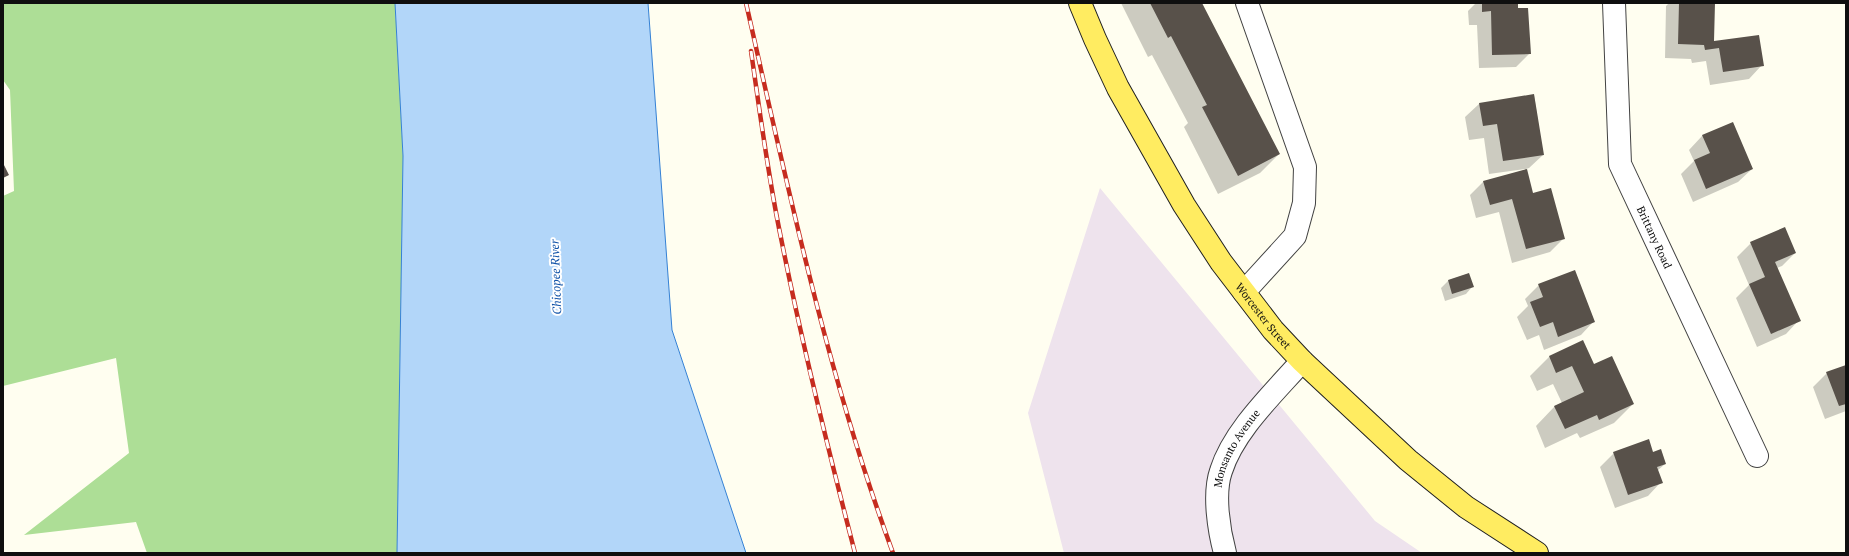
<svg xmlns="http://www.w3.org/2000/svg" width="1849" height="556" font-family="'PT Serif',serif">
	<style>
		.industrial { fill: #eee3ed }
		.forest { fill: #adde96 }
		.water { fill: #b2d6f9; stroke: #3581d4 }
		.shadow { fill: #0003 }
		.building { fill: #58514a }
		.lines { fill: none; stroke-linecap: round; stroke-linejoin: round }
		.minor-casing { stroke: #424242; stroke-width: 24 }
		.major-casing { stroke: #202020; stroke-width: 24 }
		.minor { stroke: #fff; stroke-width: 22 }
		.major { stroke: #ffec61; stroke-width: 22 }
		.rail-casing { stroke: #c62c1f; stroke-width: 4.5 }
		.rail { stroke: #fff; stroke-width: 3; stroke-dasharray: 9; stroke-linecap: butt }
		.labels { text-anchor: middle; stroke-width: 4; stroke-linejoin: round; paint-order: stroke }
		.street-label { font-size: 11px; fill: #0f0f0f; stroke: #fff }
		.water-label { font-size: 12px; font-style: italic; fill: #1153a8; stroke: #fff }
	</style>
	<rect width="100%" height="100%" fill="#fffef0"/>
	<path class="industrial" d="M 1100,188 L 1375,521 L 1422,553 L 1064,553 L 1028,413 Z"/>
	<path class="forest" d="M 3,3 L 395,3 L 403,156 L 397,553 L 147,553 L 136,522 L 24,535 L 129,453 L 116,358 L 3,386 L 3,196 L 14,191 L 10,90 L 3,80 Z"/>
	<path class="water" d="M 395,3 L 648,3 L 672,330 L 746,553 L 397,553 L 403,156 Z"/>
	<path class="shadow" d="M 1121,3 L 1201,3 L 1279,154 L 1260,173 L 1218,194 L 1184,127 L 1188,123 L 1152,55 L 1148,57 Z
		M 1476,3 L 1517,3 L 1517,9 L 1530,53 L 1516,67 L 1479,68 L 1477,25 L 1469,25 L 1468,11 Z
		M 1669,3 L 1714,3 L 1713,42 L 1762,65 L 1749,79 L 1710,85 L 1706,61 L 1692,63 L 1691,59 L 1665,58 L 1666,6 Z
		M 1534,95 L 1543,155 L 1529,168 L 1526,169 L 1532,194 L 1564,238 L 1550,252 L 1512,263 L 1499,212 L 1476,218 L 1470,195 L 1483,182 L 1525,170 L 1525,169 L 1489,174 L 1484,138 L 1469,140 L 1465,117 L 1479,104 Z
		M 1732,123 L 1752,169 L 1738,182 L 1693,202 L 1681,174 L 1694,161 L 1689,150 L 1702,136 Z
		M 1751,243 L 1795,253 L 1782,266 L 1777,268 L 1799,320 L 1786,334 L 1757,347 L 1736,298 L 1749,285 L 1737,257 Z
		M 1468,274 L 1472,287 L 1466,294 L 1445,301 L 1441,288 L 1448,281 Z
		M 1539,285 L 1594,321 L 1581,335 L 1544,350 L 1539,335 L 1527,340 L 1517,317 L 1528,306 L 1525,299 Z
		M 1549,357 L 1593,365 L 1633,404 L 1614,423 L 1580,438 L 1577,433 L 1545,448 L 1536,426 L 1555,406 L 1562,403 L 1553,384 L 1537,391 L 1530,376 Z
		M 1846,366 L 1846,411 L 1825,419 L 1813,387 L 1827,373 Z
		M 1614,453 L 1653,453 L 1665,464 L 1657,471 L 1661,482 L 1648,496 L 1615,508 L 1600,467 Z"/>
	<path class="building" d="M 1150,3 L 1202,3 L 1280,154 L 1238,176 L 1202,107 L 1207,105 L 1171,36 L 1168,38 Z
		M 1482,3 L 1518,3 L 1518,8 L 1528,8 L 1531,54 L 1492,55 L 1491,11 L 1482,12 Z
		M 1679,3 L 1715,3 L 1714,41 L 1759,35 L 1764,66 L 1723,72 L 1719,48 L 1705,50 L 1704,45 L 1678,44 Z
		M 1534,94 L 1544,155 L 1503,161 L 1497,124 L 1483,126 L 1479,103 Z
		M 1733,122 L 1753,169 L 1706,189 L 1694,160 L 1710,153 L 1702,135 Z
		M 3,163 L 9,175 L 3,178 Z
		M 1527,169 L 1533,193 L 1551,188 L 1565,239 L 1526,249 L 1512,199 L 1490,205 L 1483,181 Z
		M 1785,227 L 1796,253 L 1775,262 L 1801,321 L 1771,334 L 1749,284 L 1765,277 L 1750,242 Z
		M 1575,270 L 1595,322 L 1558,337 L 1553,322 L 1540,327 L 1530,302 L 1543,297 L 1538,284 Z
		M 1469,273 L 1474,287 L 1452,294 L 1448,280 Z
		M 1583,340 L 1594,364 L 1612,356 L 1634,404 L 1599,420 L 1597,415 L 1565,429 L 1554,406 L 1584,392 L 1572,366 L 1556,373 L 1549,356 Z
		M 1846,365 L 1846,404 L 1839,406 L 1826,372 Z
		M 1649,439 L 1653,452 L 1661,449 L 1666,464 L 1657,467 L 1663,483 L 1628,495 L 1613,452 Z"/>
	<g class="lines">
		<g class="minor-casing">
			<g id="minor">
				<path id="s1" d="M 1614,3 L 1620,164 L 1757,456"/>
				<path d="M 1244,292 L 1295,236 L 1304,203 L 1305,167 L 1247,3"/>
				<path id="s2" d="M 1225,553 C 1219,531 1213,494 1221,471 C 1234,430 1274,393 1302,361"/>
			</g>
		</g>
		<g class="major-casing">
			<g id="major">
				<path id="s3" d="M 1080,3 L 1095,39 L 1118,88 L 1184,205 L 1221,262 L 1273,330 L 1302,361 L 1408,460 L 1466,507 L 1537,553"/>
			</g>
		</g>
		<use href="#minor" class="minor"/>
		<use href="#major" class="major"/>
		<g class="rail-casing">
			<path id="rail" d="M 746,3 C 788,188 827,374 893,553
				M 751,51 C 760,113 768,176 781,238 C 802,344 828,449 855,553"/>
		</g>
		<use href="#rail" class="rail"/>
	</g>
	<g class="labels">
		<g class="street-label">
			<text dy="4" stroke="none"><textPath href="#s1" startOffset="242">Brittany Road</textPath></text>
			<text dy="4" stroke="none"><textPath href="#s3" startOffset="364">Worcester Street</textPath></text>
			<text dy="4" stroke="none"><textPath href="#s2" startOffset="110">Monsanto Avenue</textPath></text>
		</g>
		<g class="water-label">
			<text transform="translate(556 277) rotate(-92)" y="4">Chicopee River</text>
		</g>
	</g>
	<rect width="1849" height="556" fill="none" stroke="#0f0f0f" stroke-width="8"/>
</svg>
